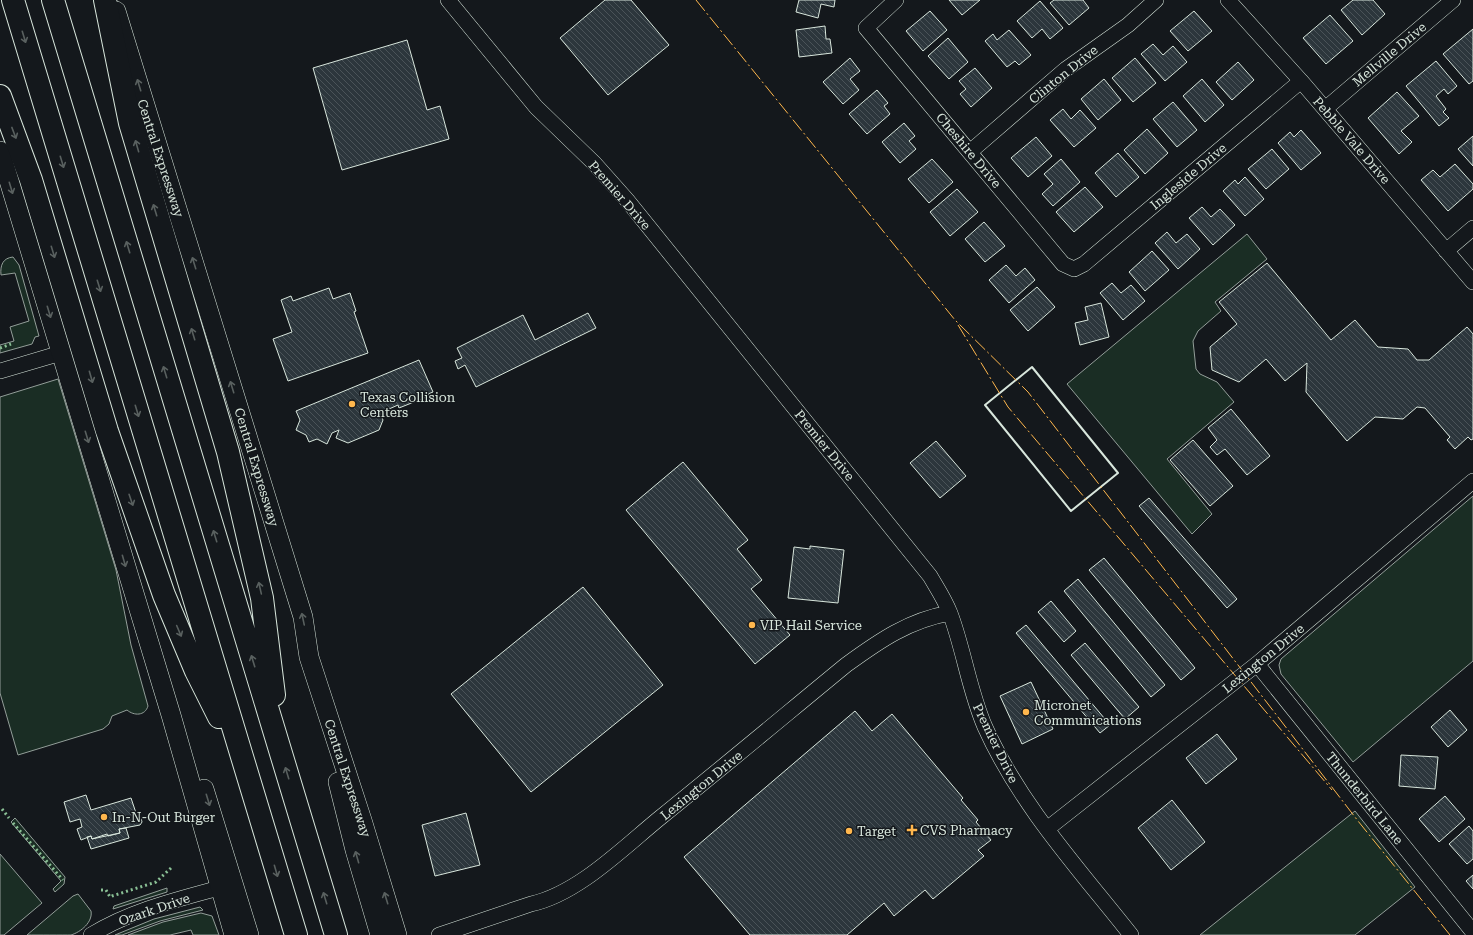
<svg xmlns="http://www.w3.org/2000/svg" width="1473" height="935" font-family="'Roboto Serif',serif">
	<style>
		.green { fill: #1a2d24; stroke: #939e99 }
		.building { fill: url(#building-back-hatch); stroke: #d8e6dc }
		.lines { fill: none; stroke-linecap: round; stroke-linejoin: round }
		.minor-casing { stroke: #d8e6dc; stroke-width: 16 }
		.major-casing { stroke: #d8e6dc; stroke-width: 20 }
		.highway-casing { stroke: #d8e6dc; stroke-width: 24 }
		.minor { stroke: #14181c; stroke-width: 15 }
		.major { stroke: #14181c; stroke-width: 19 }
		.highway { stroke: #14181c; stroke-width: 22 }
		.hedge { stroke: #8ac095; stroke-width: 3; stroke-dasharray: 2 3; stroke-linecap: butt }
		.wall { stroke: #d8e6dc; stroke-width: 2 }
		.power { stroke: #ffb74d; stroke-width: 1; stroke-dasharray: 14 3 2 3; stroke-linecap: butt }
		.oneway { stroke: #59605f }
		.poi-dot { fill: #ffb74d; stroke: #14181c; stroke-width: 1.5 }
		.labels { text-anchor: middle; stroke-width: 3; stroke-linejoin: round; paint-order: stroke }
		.street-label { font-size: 13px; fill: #d8e6dc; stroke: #14181c }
		.poi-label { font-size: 13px; fill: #d8e6dc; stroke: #14181c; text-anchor: start }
	</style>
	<defs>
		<pattern id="building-back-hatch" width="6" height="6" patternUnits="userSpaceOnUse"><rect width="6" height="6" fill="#2c363c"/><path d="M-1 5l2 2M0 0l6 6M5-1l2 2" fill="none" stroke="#4a5358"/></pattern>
	</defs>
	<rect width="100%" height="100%" fill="#14181c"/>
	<path class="green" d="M 1247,234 L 1267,259 L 1215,302 L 1221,311 L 1198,331 L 1193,341 L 1196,369 L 1200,374 L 1217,382 L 1234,402 L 1167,459 L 1212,514 L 1192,534 L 1067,384 Z
		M 13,257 L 19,265 L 39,336 L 35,337 L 32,344 L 0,353 L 0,345 L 14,341 L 10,327 L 29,321 L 15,273 L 1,275 C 0,265 3,258 13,257 Z
		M 58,379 L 116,570 L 131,645 L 148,706 C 145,716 134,716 127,710 L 112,716 L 109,724 L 103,729 L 18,755 L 0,693 L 0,397 Z
		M 1473,496 L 1473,661 L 1353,762 L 1281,674 L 1279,665 L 1281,659 Z
		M 1355,811 L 1415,887 L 1355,935 L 1200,935 Z
		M 15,818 L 65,877 L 64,884 L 55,892 L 53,889 L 61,881 L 11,822 Z
		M 0,854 L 42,903 L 4,935 L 0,935 Z
		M 167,888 L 167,892 L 113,909 L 114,906 Z
		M 78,894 L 91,911 C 93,922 81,932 71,935 C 63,935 37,935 27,935 L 73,896 Z
		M 200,907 L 203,910 L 160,921 L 122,935 L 115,935 L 154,919 Z
		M 201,913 L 212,916 L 219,935 L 193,935 L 191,930 L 170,935 L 128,935 L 163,922 Z"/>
	<path class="building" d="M 605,0 L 631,0 L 669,45 L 608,95 L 560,38 Z
		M 799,0 L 835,0 L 834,7 L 821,4 L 818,18 L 796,12 Z
		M 949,0 L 980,0 L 962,15 Z
		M 1054,0 L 1083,0 L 1089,8 L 1069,25 L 1050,3 Z
		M 1353,0 L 1373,0 L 1385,14 L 1362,35 L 1341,10 Z
		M 1040,1 L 1063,28 L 1050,39 L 1042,29 L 1032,38 L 1017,21 Z
		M 930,11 L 947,30 L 923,51 L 906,31 Z
		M 1194,11 L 1212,31 L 1188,51 L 1170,31 Z
		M 1330,15 L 1353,41 L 1326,64 L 1303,38 Z
		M 825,26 L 826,39 L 830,39 L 832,53 L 799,57 L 796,30 Z
		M 1473,29 L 1473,81 L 1469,84 L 1443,54 Z
		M 1009,30 L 1031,55 L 1019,65 L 1015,61 L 1007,67 L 985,41 L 993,34 L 997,40 Z
		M 948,38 L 968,62 L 949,79 L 928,56 Z
		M 407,40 L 427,110 L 440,106 L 449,139 L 342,170 L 313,68 Z
		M 1153,44 L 1163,55 L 1173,46 L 1187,62 L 1165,81 L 1141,54 Z
		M 850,58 L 860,71 L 850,79 L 859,90 L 843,104 L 823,82 Z
		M 1135,58 L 1156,83 L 1133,102 L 1112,78 Z
		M 1436,61 L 1457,86 L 1448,94 L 1444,89 L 1436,96 L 1446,109 L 1443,112 L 1449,118 L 1439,126 L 1406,86 Z
		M 1238,62 L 1254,80 L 1232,100 L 1216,82 Z
		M 975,68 L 992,88 L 971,107 L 960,94 L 966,89 L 959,81 Z
		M 1104,79 L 1121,100 L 1098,120 L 1081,99 Z
		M 1202,79 L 1224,105 L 1205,122 L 1183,96 Z
		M 877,90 L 888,103 L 884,106 L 890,114 L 867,134 L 849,114 Z
		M 1397,92 L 1419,116 L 1401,131 L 1412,142 L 1399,154 L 1368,118 Z
		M 1173,102 L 1197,130 L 1177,147 L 1153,119 Z
		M 1063,109 L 1071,119 L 1080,110 L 1096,128 L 1074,147 L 1050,120 Z
		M 904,123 L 915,136 L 909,141 L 916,149 L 900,163 L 882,142 Z
		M 1147,129 L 1168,153 L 1145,174 L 1124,150 Z
		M 1301,130 L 1321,153 L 1301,170 L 1278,143 L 1290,132 L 1294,137 Z
		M 1473,136 L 1473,166 L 1458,149 Z
		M 1036,137 L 1052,156 L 1028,177 L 1011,158 Z
		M 1272,149 L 1289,169 L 1266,189 L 1248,169 Z
		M 1118,153 L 1139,177 L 1116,197 L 1095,173 Z
		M 932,159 L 953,182 L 929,203 L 908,179 Z
		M 1061,159 L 1080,182 L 1053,206 L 1042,194 L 1053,184 L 1044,174 Z
		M 1455,164 L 1473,184 L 1473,189 L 1448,211 L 1421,180 L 1433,170 L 1440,177 Z
		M 1245,177 L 1264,199 L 1245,216 L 1223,191 L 1235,180 L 1238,184 Z
		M 1085,187 L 1103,207 L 1074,232 L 1056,212 Z
		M 957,189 L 978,212 L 950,236 L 930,212 Z
		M 1202,207 L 1211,217 L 1220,209 L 1235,225 L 1213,245 L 1189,218 Z
		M 984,222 L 1005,246 L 985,262 L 965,239 Z
		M 1167,232 L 1176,243 L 1187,234 L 1200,249 L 1178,269 L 1155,243 Z
		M 1152,251 L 1169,270 L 1145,291 L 1129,272 Z
		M 1267,263 L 1331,340 L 1355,320 L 1378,347 L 1408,349 L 1417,360 L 1429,360 L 1467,327 L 1473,334 L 1473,439 L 1471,440 L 1468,437 L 1455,449 L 1447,440 L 1450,437 L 1425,408 L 1417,407 L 1403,419 L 1375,417 L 1347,441 L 1306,392 L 1307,363 L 1285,381 L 1266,359 L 1239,382 L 1212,370 L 1210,347 L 1237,324 L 1219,302 Z
		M 1006,265 L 1016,276 L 1025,268 L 1035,280 L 1009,303 L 989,280 Z
		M 1112,283 L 1121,293 L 1131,285 L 1145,301 L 1123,320 L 1100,293 Z
		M 1037,287 L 1055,307 L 1028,331 L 1010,310 Z
		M 329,288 L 333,299 L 350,293 L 356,311 L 354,312 L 368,353 L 288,381 L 273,339 L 292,332 L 281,300 L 291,296 L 293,301 Z
		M 1101,303 L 1109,337 L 1080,345 L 1075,323 L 1088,320 L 1085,307 Z
		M 588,313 L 596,328 L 476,387 L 465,365 L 458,369 L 455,361 L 462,358 L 457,348 L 523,315 L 535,340 Z
		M 419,360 L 433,392 L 428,394 L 429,396 L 399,408 L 398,405 L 380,413 L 383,420 L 379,430 L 348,443 L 336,438 L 339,430 L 332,433 L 327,444 L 317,439 L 309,442 L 306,435 L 296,430 L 300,420 L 296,411 Z
		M 1231,409 L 1270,456 L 1247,475 L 1225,449 L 1217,455 L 1210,447 L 1217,440 L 1208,428 Z
		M 1193,440 L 1233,486 L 1210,506 L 1170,460 Z
		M 936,441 L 966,476 L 940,498 L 910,463 Z
		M 683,462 L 748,540 L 737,549 L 762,580 L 751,589 L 790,635 L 755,664 L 626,510 Z
		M 1149,498 L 1237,599 L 1227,608 L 1139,506 Z
		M 810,546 L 844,550 L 838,603 L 788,598 L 794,547 L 810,549 Z
		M 1104,558 L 1195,668 L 1181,680 L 1089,570 Z
		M 1078,579 L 1165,685 L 1151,697 L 1064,591 Z
		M 583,587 L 663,685 L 531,792 L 451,694 Z
		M 1051,601 L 1076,631 L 1064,642 L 1038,612 Z
		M 1026,625 L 1110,725 L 1100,733 L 1016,633 Z
		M 1085,643 L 1139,707 L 1125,719 L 1071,655 Z
		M 1031,682 L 1053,729 L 1022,744 L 1000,696 Z
		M 1450,710 L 1467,730 L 1448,747 L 1431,727 Z
		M 855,711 L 872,731 L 892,714 L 963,798 L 961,800 L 978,820 L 976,822 L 991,840 L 978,850 L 984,856 L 933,899 L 925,890 L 894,916 L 884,903 L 847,935 L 750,935 L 684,857 Z
		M 1217,734 L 1237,759 L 1206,784 L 1186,758 Z
		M 1401,755 L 1438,757 L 1435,789 L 1399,786 Z
		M 86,795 L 91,810 L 131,798 L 136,813 L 140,814 L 142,822 L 140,825 L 119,829 L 120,833 L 92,839 L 91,836 L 81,840 L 77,829 L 82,827 L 80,819 L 70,822 L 64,802 Z
		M 1445,796 L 1465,819 L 1439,842 L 1419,819 Z
		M 1172,800 L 1205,842 L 1171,870 L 1138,828 Z
		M 466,813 L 480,865 L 435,876 L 422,825 Z
		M 1469,826 L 1473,831 L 1473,859 L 1467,864 L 1449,844 Z
		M 126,828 L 129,838 L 91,849 L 87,837 L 91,836 L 92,839 L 107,834 L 108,836 L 120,833 L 119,829 Z
		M 1473,875 L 1473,889 L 1466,881 Z"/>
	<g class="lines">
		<g class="minor-casing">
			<path id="minor" d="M 448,0 L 536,107 L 595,164 L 627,200 L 930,576 C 937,588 945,600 950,613 C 964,650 969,690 985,727 C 1020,805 1079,869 1131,935
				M 896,0 L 866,28 L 1063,264 L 1074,269 L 1084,264 L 1301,81
				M 1228,0 L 1301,81 L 1473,282
				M 1325,109 L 1453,0
				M 971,151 L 1066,69 L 1128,25 L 1156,0
				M 1446,251 L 1473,228
				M 0,371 L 61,353
				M 1257,664 L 1473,932
				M 1047,829 L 1257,664 L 1473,481
				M 91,935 C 130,911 175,900 219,888
				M 439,935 L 531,904 C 578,894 624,847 661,817 C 723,767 784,716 846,665 C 879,641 909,620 950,613"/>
		</g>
		<g class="major-casing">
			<path id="major" d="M 116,11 L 303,617 L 309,657 L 362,820 L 397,935
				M 0,151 L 171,715 L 234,935
				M 338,782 L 355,850 L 380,935
				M 204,789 L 249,935"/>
		</g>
		<g class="highway-casing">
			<path id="highway" d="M 13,0 L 296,935
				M 53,0 L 336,935
				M 105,0 L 130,123 L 228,452 L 262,598 L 274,695
				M 0,96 L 31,180 L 107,431 L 164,595 L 196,671 L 219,717"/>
		</g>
		<use href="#minor" class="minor"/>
		<use href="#major" class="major"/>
		<use href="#highway" class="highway"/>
		<path class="hedge" d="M 0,348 L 11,344
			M 2,809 L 9,818
			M 13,823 L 63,880
			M 101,890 L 106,890 L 110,897 L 112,896 L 156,882 L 171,868"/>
		<path class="wall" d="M 1032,367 L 1118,473 L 1071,511 L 985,405 Z"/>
		<path class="power" d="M 696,0 L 955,320 L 1028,392 L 1358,821 L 1450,935
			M 958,325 L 1008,407 L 1332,790"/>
	</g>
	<defs><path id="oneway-shaft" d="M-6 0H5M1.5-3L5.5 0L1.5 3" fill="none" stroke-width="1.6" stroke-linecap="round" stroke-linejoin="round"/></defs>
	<g class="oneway">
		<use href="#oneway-shaft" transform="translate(24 37) rotate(73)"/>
		<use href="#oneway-shaft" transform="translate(139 85) rotate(-107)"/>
		<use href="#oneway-shaft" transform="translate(14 133) rotate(69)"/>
		<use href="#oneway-shaft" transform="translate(137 146) rotate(-106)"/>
		<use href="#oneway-shaft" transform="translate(62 162) rotate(73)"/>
		<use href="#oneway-shaft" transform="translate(11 188) rotate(73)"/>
		<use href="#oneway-shaft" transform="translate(155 210) rotate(-107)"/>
		<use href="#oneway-shaft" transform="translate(128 247) rotate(-107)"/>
		<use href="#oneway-shaft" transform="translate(53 252) rotate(73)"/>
		<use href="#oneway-shaft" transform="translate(194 263) rotate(-107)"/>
		<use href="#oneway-shaft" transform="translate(99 286) rotate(73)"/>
		<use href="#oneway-shaft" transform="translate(49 312) rotate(73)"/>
		<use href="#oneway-shaft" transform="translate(193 334) rotate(-107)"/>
		<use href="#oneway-shaft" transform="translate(165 372) rotate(-107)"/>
		<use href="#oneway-shaft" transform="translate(91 377) rotate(74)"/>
		<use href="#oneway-shaft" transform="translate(232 387) rotate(-107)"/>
		<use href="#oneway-shaft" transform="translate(137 411) rotate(73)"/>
		<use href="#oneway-shaft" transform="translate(87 437) rotate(73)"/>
		<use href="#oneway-shaft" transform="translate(131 500) rotate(71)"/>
		<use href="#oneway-shaft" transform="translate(215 536) rotate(-107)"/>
		<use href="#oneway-shaft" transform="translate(124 561) rotate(74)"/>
		<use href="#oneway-shaft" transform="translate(260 588) rotate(-103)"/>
		<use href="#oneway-shaft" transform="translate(303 619) rotate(-102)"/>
		<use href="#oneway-shaft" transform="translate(179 631) rotate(67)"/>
		<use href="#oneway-shaft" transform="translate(253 661) rotate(-107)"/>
		<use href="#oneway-shaft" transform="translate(287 773) rotate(-107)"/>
		<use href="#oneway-shaft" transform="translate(208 800) rotate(73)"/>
		<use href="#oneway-shaft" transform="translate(357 857) rotate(-106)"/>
		<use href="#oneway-shaft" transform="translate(276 871) rotate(74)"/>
		<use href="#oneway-shaft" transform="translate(325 898) rotate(-107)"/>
		<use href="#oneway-shaft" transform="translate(386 898) rotate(-107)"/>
	</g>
	<g class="poi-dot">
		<circle cx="352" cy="404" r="4"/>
		<circle cx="752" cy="625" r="4"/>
		<circle cx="1026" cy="712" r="4"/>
		<circle cx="104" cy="817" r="4"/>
		<path d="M910 824h4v4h4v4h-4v4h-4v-4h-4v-4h4z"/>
		<circle cx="849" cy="831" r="4"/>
	</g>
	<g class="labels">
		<g class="street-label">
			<text transform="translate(1389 54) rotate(-40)" y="5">Mellville Drive</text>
			<text transform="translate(1063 74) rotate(-39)" y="5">Clinton Drive</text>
			<text transform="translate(1352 140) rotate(49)" y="5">Pebble Vale Drive</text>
			<text transform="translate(969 150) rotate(50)" y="5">Cheshire Drive</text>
			<text transform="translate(161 158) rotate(72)" y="5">Central Expressway</text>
			<text transform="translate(1188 176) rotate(-40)" y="5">Ingleside Drive</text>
			<text transform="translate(620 195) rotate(49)" y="5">Premier Drive</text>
			<text transform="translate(825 445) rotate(51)" y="5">Premier Drive</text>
			<text transform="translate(257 467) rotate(73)" y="5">Central Expressway</text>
			<text transform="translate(1263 658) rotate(-39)" y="5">Lexington Drive</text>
			<text transform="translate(996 743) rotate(64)" y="5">Premier Drive</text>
			<text transform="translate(348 778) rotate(72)" y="5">Central Expressway</text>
			<text transform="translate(701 785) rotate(-39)" y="5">Lexington Drive</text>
			<text transform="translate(1365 798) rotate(51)" y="5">Thunderbird Lane</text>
			<text transform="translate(154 909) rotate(-19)" y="5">Ozark Drive</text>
		</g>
		<g class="poi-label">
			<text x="360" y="402">Texas Collision<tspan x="360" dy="15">Centers</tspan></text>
			<text x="760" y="630">VIP Hail Service</text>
			<text x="1034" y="710">Micronet<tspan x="1034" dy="15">Communications</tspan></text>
			<text x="112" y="822">In-N-Out Burger</text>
			<text x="920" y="835">CVS Pharmacy</text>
			<text x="857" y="836">Target</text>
		</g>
	</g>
</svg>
